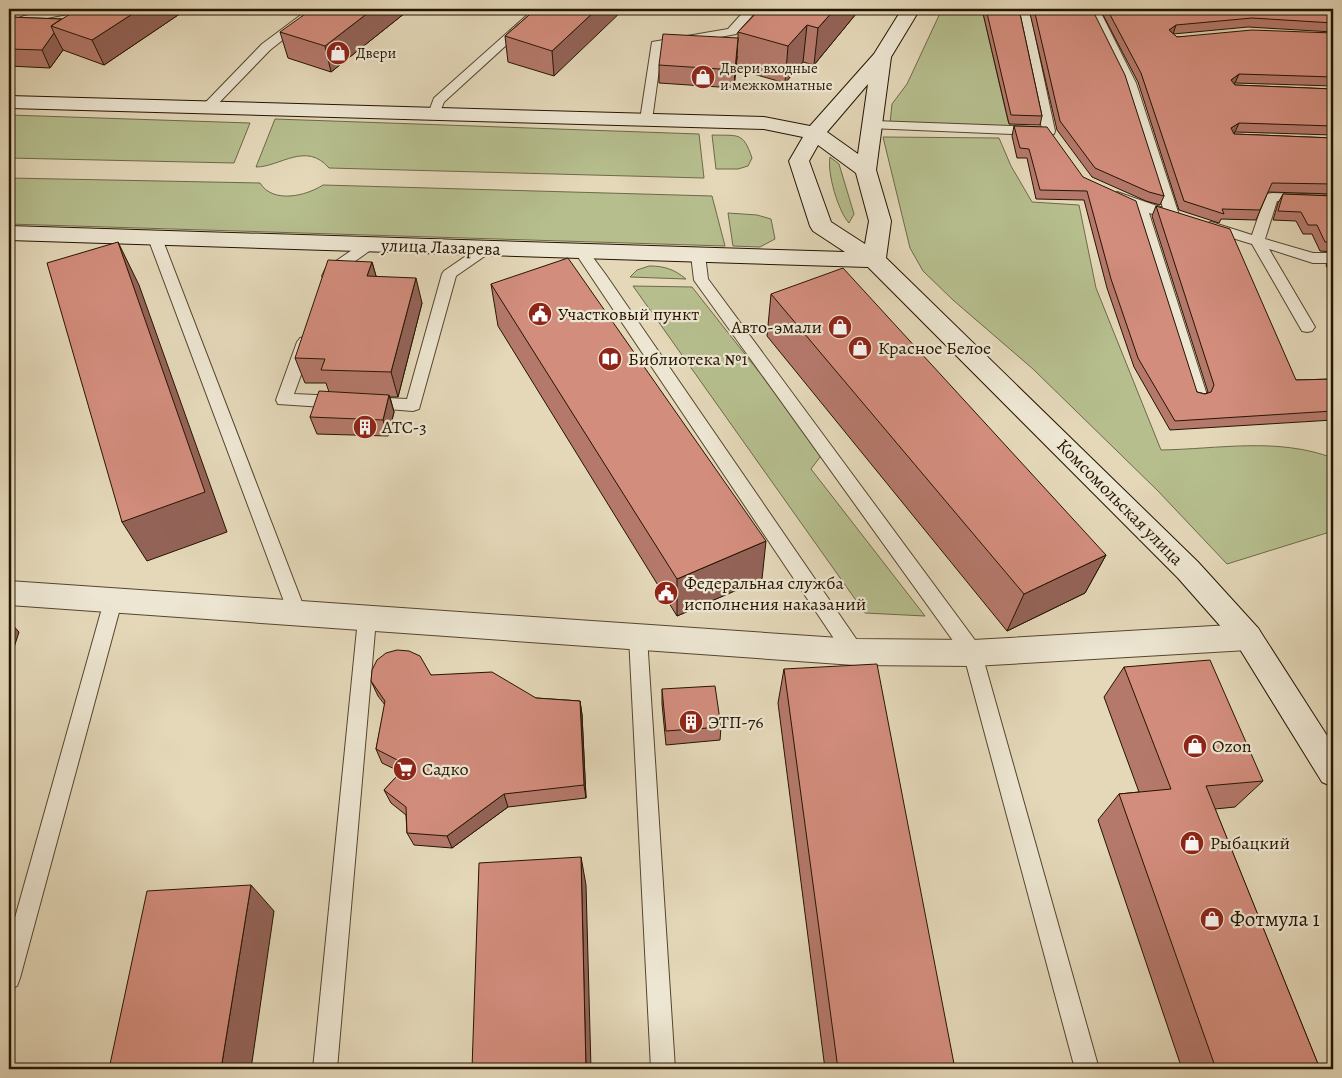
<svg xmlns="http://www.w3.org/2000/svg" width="1342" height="1078" font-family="Alegreya,serif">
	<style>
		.green { fill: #b6be8e; stroke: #6e6947 }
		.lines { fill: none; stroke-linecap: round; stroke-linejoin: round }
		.service-casing { stroke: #55452e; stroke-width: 2 }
		.minor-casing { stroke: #55452e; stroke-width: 2 }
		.secondary-casing { stroke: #251400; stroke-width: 2 }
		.service { fill: #ede6d2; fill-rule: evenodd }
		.minor { fill: #ede6d2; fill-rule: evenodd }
		.secondary { fill: #ede6d2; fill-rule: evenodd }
		.wall { fill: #b5796c; stroke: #251400 }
		.shaded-wall { fill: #946358; stroke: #251400 }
		.building { fill: #d38d7d; stroke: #251400 }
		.labels { text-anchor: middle; stroke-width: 4.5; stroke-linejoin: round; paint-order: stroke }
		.far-poi-label { font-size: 15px; fill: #251400; stroke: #ede6d2; text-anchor: start }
		.street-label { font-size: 18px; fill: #251400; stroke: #ede6d2 }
		.poi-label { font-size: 18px; fill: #251400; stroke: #ede6d2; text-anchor: start }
		.near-poi-label { font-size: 21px; fill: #251400; stroke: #ede6d2; text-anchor: start }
	</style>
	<rect width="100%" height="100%" fill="#e4d8b9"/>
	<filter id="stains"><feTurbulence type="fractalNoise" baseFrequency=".004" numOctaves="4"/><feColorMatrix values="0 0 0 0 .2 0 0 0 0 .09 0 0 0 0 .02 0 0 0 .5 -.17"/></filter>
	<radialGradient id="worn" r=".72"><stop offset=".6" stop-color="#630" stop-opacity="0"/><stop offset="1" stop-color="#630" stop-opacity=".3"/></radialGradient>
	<path class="green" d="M 942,9 L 982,9 L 1008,121 L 1011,126 L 890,123 L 892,104 L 907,84 Z
		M 9,115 L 250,123 L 234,163 L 9,158 Z
		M 275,119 L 699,134 L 704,178 L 329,168 C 306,141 280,167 256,167 Z
		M 712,135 C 738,136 743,131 752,158 L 748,166 L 738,169 L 716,169 Z
		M 883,137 L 999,138 L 1011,166 L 1032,202 L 1079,205 L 1096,288 L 1161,450 C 1219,449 1277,437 1333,458 L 1333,531 L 1227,564 L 1158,491 L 1033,369 L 953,300 L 923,271 L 910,248 Z
		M 830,157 L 839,164 L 854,214 L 849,223 C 838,211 827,173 830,157 Z
		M 9,178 L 260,183 C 273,204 306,196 323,185 L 712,196 L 725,246 L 9,224 Z
		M 728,213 L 757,215 L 771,219 L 775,239 L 760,247 L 733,246 Z
		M 649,266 C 664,266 674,269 686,279 L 630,277 L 637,270 Z
		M 633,286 L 692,287 L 823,453 L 811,469 L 925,616 L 865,613 Z"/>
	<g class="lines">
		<g class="service-casing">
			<path id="service" d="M 60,9 L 84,9 L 78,12 L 31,21 L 9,29 L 9,22 L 24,16 Z
				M 309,9 L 322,9 L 270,50 L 212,110 L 204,110 L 202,107 L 204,104 L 262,44 Z
				M 534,9 L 546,9 L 444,102 L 438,117 L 430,117 L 428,114 L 434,98 Z
				M 746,9 L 758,9 L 736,34 L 662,48 L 652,120 L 651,123 L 641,123 L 640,120 L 652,42 L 728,29 Z
				M 1017,9 L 1029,9 L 1055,131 L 1054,134 L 1049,135 L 1043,132 L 1037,135 L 869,128 L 868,125 L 869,122 L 874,121 L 1037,127 L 1042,129 Z
				M 1087,9 L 1099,9 L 1136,83 L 1179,215 L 1177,218 L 1172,219 L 1149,213 L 1207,395 L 1205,399 L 1199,401 L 1193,399 L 1191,395 L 1134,209 L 1112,199 L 1110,196 L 1117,192 L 1163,208 L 1124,83 Z
				M 1272,193 L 1333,195 L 1333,203 L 1277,201 L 1265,239 L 1313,253 L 1333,253 L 1333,263 L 1313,263 L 1269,249 L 1315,327 L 1312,331 L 1307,332 L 1302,331 L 1252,244 L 1206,230 L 1204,227 L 1206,224 L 1211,222 L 1252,235 L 1265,197 L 1267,194 Z
				M 155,233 L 160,235 L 162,238 L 307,615 L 304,621 L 298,623 L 292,621 L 289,615 L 148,238 L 150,235 Z
				M 370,239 L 375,241 L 377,244 L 375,247 L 337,274 L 334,279 L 324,279 L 322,276 L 326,268 L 365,241 Z
				M 487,243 L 492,245 L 494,248 L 492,251 L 456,276 L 419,409 L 413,411 L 361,407 L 359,403 L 361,399 L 367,397 L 407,399 L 442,274 L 444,271 L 482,245 Z
				M 581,246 L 586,248 L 606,275 L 861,646 L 863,652 L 861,658 L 854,660 L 847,658 L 576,254 L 574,251 L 576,248 Z
				M 698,250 L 703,252 L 705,255 L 708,279 L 980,647 L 1099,1069 L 1075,1069 L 964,656 L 696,283 L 694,280 L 691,255 L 693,252 Z
				M 305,337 L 310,338 L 313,342 L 294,394 L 339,396 L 345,398 L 347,402 L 345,406 L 339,408 L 278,404 L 276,400 L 297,342 L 300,338 Z
				M 113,593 L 119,596 L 122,601 L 20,978 L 17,986 L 9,989 L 9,939 L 104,601 L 107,596 Z
				M 367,611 L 374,613 L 376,619 L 337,1069 L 313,1069 L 358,619 L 360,613 Z
				M 638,629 L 645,631 L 647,637 L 675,1069 L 651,1069 L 629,637 L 631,631 Z"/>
		</g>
		<g class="minor-casing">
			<path id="minor" d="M 9,581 L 854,639 L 973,640 L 1248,624 L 1258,628 L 1263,637 L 1258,646 L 1248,650 L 973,666 L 854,665 L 9,605 Z"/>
		</g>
		<g class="secondary-casing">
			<path id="secondary" d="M 902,9 L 920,9 L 891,57 L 876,170 L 891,221 L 886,258 L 1198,562 L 1258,628 L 1333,745 L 1333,787 L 1322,782 L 1238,646 L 1178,578 L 868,267 L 9,240 L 9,226 L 845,252 L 813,231 L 810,226 L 789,161 L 803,137 L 764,129 L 9,108 L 9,96 L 764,117 L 810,126 L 874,54 ZM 868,84 L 858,154 L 827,132 ZM 818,145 L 856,173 L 869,221 L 865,244 L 831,222 L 809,161 Z"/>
		</g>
		<use href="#service" class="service"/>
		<use href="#minor" class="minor"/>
		<use href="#secondary" class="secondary"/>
	</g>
	<path class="wall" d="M 187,9 L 104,65 L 63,50 L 50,68 L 9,66 L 9,17 L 61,19 Z
		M 410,9 L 331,72 L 288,58 L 280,32 Z
		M 536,9 L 560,70 L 554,76 L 508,62 L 505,36 Z
		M 760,9 L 860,9 L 814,65 L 803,62 L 785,83 L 736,69 L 737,56 L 734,88 L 659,83 L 659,65 L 738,38 L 738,32 Z
		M 982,9 L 1019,9 L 1042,116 L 1040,125 L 1009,124 Z
		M 1029,9 L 1092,9 L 1164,196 L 1160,205 L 1146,201 L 1092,177 L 1057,130 Z
		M 1100,9 L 1333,9 L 1333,32 L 1248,27 L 1173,34 L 1177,37 L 1333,33 L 1333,87 L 1333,86 L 1235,83 L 1234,84 L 1235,85 L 1333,89 L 1333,136 L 1333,135 L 1235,132 L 1234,133 L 1234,134 L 1333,138 L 1333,194 L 1268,192 L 1256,220 L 1221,219 L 1219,223 L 1179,210 L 1138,82 Z
		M 1014,126 L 1083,177 L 1197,392 L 1205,394 L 1208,392 L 1152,216 L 1156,206 L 1296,380 L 1333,379 L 1333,420 L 1170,430 L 1134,367 L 1107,288 L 1084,200 L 1036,199 L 1027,158 L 1017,158 L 1012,136 Z
		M 1283,194 L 1333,196 L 1333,252 L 1320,251 L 1312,234 L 1303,234 L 1296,221 L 1273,220 L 1278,203 Z
		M 1332,256 L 1333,256 L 1333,280 L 1326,265 Z
		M 372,262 L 376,276 L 422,303 L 398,397 L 390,397 L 394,412 L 388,436 L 317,434 L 310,417 L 329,392 L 326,383 L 305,383 L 295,358 Z
		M 491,284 L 762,579 L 677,616 L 498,326 Z
		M 771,294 L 1106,555 L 1085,593 L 1007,631 L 767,336 Z
		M 1124,667 L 1263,781 L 1235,807 L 1215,809 L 1320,1069 L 1182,1069 L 1098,820 L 1119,794 L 1139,792 L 1104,697 Z
		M 784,669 L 955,1069 L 825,1069 L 778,703 Z
		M 431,675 L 536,698 L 580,701 L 582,715 L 586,798 L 508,807 L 452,848 L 414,845 L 407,833 L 406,815 L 391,803 L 384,790 L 401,772 L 382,763 L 376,749 L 385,705 L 378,696 L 371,681 Z
		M 662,689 L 721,727 L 720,740 L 666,745 L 662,704 Z"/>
	<path class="shaded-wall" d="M 140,9 L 187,9 L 104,65 L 92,40 Z
		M 373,9 L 410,9 L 331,72 L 325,46 Z
		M 597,9 L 624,9 L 554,76 L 552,51 Z
		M 835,9 L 860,9 L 814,65 L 818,28 Z
		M 807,25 L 803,62 L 785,83 L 788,46 Z
		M 1176,25 L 1173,34 L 1169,30 Z
		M 54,33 L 63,50 L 50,68 L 42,50 Z
		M 738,38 L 737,56 L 734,88 L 735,70 Z
		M 1239,74 L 1235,83 L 1227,89 L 1231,80 Z
		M 1239,123 L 1235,132 L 1227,137 L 1231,128 Z
		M 118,242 L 139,285 L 227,532 L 147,561 L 122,522 Z
		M 372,262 L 379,287 L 367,276 Z
		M 416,278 L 422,303 L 398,397 L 391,372 Z
		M 389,395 L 394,412 L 388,436 L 383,420 Z
		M 766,541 L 762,579 L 677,616 L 677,579 Z
		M 1106,555 L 1085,593 L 1007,631 L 1024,594 Z
		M 9,621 L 19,632 L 9,663 Z
		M 580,701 L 582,715 L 586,798 L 584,785 Z
		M 504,794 L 508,807 L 452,848 L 447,836 Z
		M 581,857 L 586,885 L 591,1069 L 586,1069 Z
		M 251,885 L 274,911 L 251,1069 L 221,1069 Z"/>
	<path class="building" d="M 78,9 L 140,9 L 92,40 L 51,26 Z
		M 312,9 L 373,9 L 325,46 L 280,32 Z
		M 536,9 L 597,9 L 552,51 L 505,36 Z
		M 760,9 L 835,9 L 818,28 L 807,25 L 788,46 L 738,32 Z
		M 986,9 L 1019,9 L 1042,116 L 1011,115 Z
		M 1034,9 L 1092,9 L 1125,75 L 1164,196 L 1149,192 L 1095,168 L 1060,121 Z
		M 1107,9 L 1333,9 L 1333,23 L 1252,18 L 1176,25 L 1169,30 L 1177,37 L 1252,30 L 1333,33 L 1333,77 L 1239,74 L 1231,80 L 1235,85 L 1333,89 L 1333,126 L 1239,123 L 1231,128 L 1234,134 L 1333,138 L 1333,184 L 1272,183 L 1260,210 L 1222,209 L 1224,214 L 1184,201 L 1141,73 Z
		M 9,17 L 61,19 L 51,26 L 54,33 L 42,50 L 9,49 Z
		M 663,34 L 738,38 L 735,70 L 659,65 Z
		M 1014,126 L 1047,127 L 1083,177 L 1136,201 L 1197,392 L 1205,394 L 1211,392 L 1214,385 L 1156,206 L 1230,229 L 1296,380 L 1333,379 L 1333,411 L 1175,421 L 1138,358 L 1111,279 L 1087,191 L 1040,190 L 1029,149 L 1020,148 Z
		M 1283,194 L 1333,196 L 1333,242 L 1325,242 L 1317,225 L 1308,225 L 1301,212 L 1278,211 Z
		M 118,242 L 205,492 L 122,522 L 47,263 Z
		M 568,258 L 766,541 L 677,579 L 491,284 Z
		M 328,260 L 372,262 L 367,276 L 416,278 L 391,372 L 321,370 L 325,359 L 295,358 Z
		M 843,268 L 1106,555 L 1024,594 L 771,294 Z
		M 319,391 L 389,395 L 383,420 L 310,417 Z
		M 397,650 L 409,651 L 420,656 L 431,675 L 492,672 L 536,698 L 580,701 L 584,785 L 504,794 L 447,836 L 407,833 L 406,807 L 384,790 L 407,765 L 376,749 L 385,701 L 371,681 L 372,670 L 377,660 L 386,653 Z
		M 1210,660 L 1263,781 L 1206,786 L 1320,1069 L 1216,1069 L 1119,794 L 1171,789 L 1124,667 Z
		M 877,664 L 955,1069 L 838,1069 L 784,669 Z
		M 715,686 L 721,727 L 666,731 L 662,689 Z
		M 581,857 L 586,1069 L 472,1069 L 479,863 Z
		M 251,885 L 221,1069 L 109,1069 L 147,891 Z"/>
	<defs>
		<g id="shop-disc" transform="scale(1.25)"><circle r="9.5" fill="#8f2418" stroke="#ede6d2"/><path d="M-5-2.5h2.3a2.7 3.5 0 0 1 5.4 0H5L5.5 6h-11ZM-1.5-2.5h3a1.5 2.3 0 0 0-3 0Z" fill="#fff"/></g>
		<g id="civic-disc" transform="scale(1.25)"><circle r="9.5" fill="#8f2418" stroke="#ede6d2"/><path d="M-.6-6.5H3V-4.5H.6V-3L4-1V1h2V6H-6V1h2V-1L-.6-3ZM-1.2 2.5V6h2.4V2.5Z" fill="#fff"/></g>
		<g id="library-disc" transform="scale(1.25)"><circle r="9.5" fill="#8f2418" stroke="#ede6d2"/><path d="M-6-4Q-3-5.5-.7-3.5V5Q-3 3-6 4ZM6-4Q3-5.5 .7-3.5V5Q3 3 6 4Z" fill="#fff"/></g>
		<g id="building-disc" transform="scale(1.25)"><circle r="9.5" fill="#8f2418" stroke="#ede6d2"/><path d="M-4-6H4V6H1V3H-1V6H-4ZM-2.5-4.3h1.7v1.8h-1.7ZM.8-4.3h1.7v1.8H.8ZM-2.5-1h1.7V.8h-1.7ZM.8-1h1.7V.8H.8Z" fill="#fff"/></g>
		<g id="supermarket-disc" transform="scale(1.25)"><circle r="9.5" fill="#8f2418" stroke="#ede6d2"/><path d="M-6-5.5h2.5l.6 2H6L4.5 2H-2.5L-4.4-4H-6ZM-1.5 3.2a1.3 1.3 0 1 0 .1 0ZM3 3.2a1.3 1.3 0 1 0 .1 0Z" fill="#fff"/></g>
	</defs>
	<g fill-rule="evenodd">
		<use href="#shop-disc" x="338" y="53"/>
		<use href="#shop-disc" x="703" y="77"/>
		<use href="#civic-disc" x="540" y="314"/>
		<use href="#shop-disc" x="840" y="327"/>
		<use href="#shop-disc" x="860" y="348"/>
		<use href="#library-disc" x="610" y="359"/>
		<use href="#building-disc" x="365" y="427"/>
		<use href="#civic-disc" x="666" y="593"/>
		<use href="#building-disc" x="691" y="722"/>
		<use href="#shop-disc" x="1195" y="746"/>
		<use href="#supermarket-disc" x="405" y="769"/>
		<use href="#shop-disc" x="1192" y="843"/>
		<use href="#shop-disc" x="1212" y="919"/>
	</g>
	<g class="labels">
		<g class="far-poi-label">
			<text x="356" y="58">Двери</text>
			<text x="720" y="73">Двери входные<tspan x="720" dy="17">и межкомнатные</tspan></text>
		</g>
		<g class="street-label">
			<text transform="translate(441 247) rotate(2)" y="6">улица Лазарева</text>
			<text transform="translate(1120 502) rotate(45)" y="6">Комсомольская улица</text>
		</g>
		<g class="poi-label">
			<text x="558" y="320">Участковый пункт</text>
			<text x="822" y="333" text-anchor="end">Авто-эмали</text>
			<text x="878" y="354">Красное Белое</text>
			<text x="628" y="365">Библиотека №1</text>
			<text x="382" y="433">АТС-3</text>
			<text x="684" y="589">Федеральная служба<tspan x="684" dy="21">исполнения наказаний</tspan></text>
			<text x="708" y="728">ЭТП-76</text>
			<text x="1212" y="752">Ozon</text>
			<text x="422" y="775">Садко</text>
			<text x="1210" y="849">Рыбацкий</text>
		</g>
		<g class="near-poi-label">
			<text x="1230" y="926">Фотмула 1</text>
		</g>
	</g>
	<rect width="1342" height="1078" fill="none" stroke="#e4d8b9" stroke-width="30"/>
	<rect x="10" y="10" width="1322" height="1058" fill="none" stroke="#251400" stroke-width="2.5"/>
	<rect x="15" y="15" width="1312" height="1048" fill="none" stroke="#251400"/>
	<rect width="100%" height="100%" filter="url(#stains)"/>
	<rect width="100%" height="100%" fill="url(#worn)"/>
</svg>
